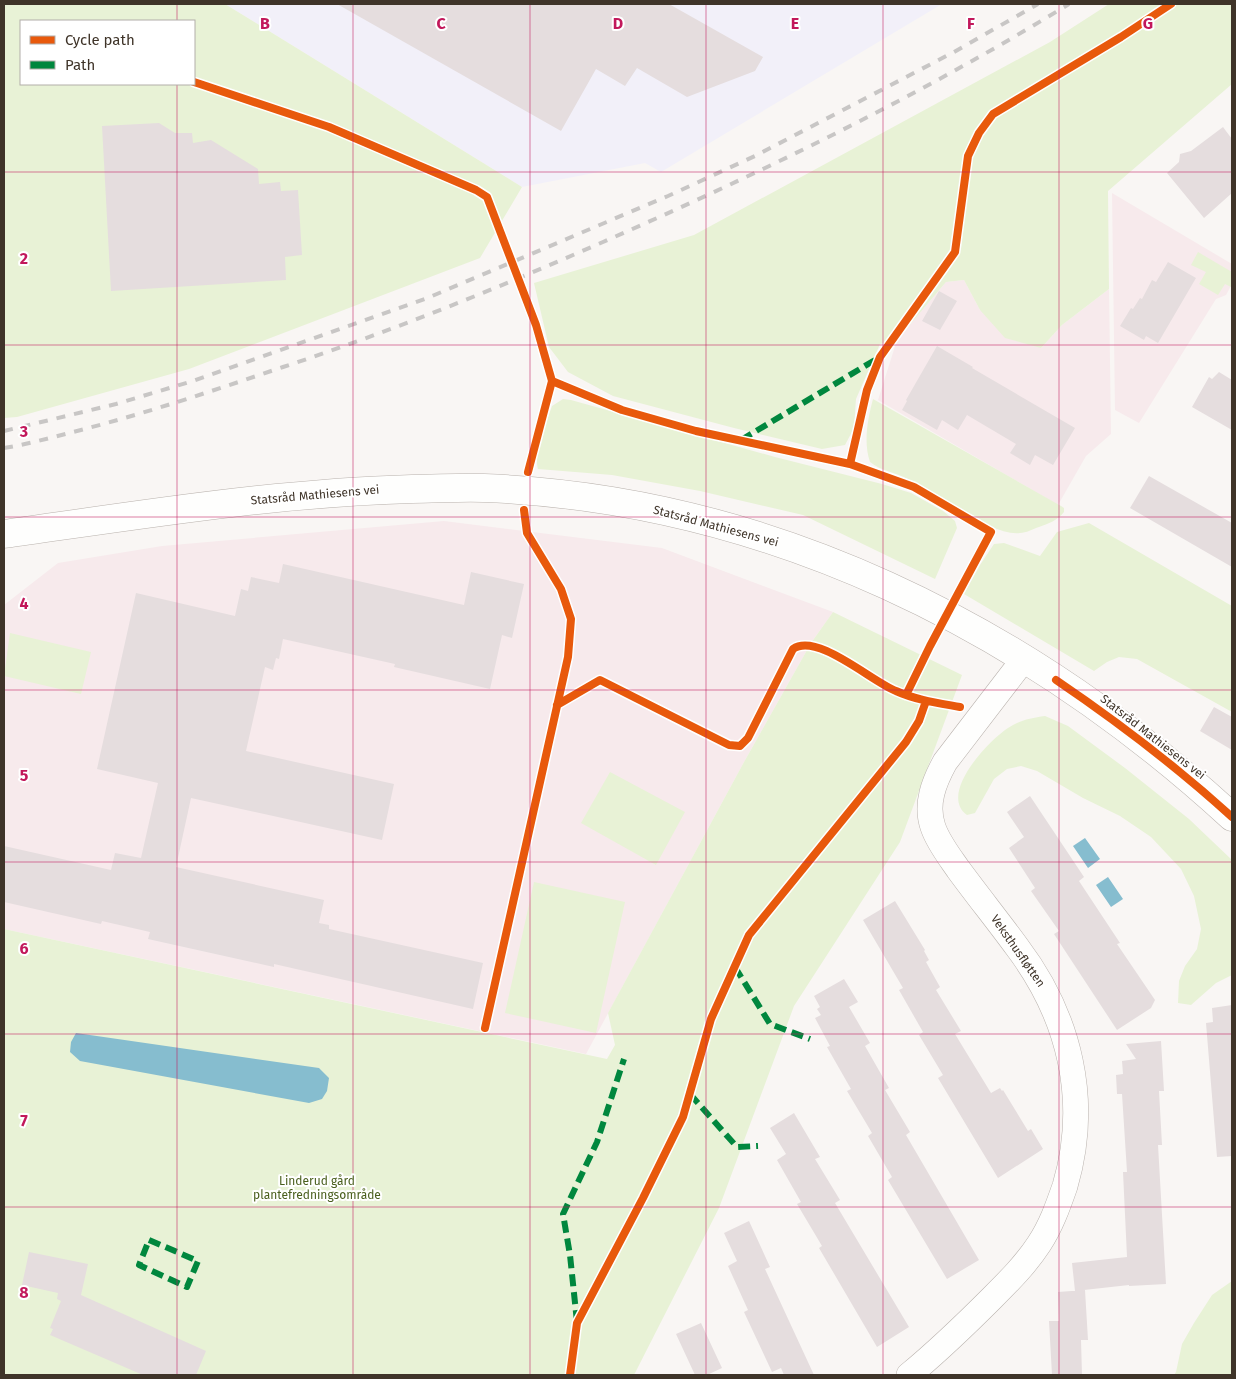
<svg xmlns="http://www.w3.org/2000/svg" width="1236" height="1379" font-family="'Fira Sans',sans-serif">
	<style>
		.industrial { fill: #f2f0f9 }
		.education { fill: #f7eaec }
		.green { fill: #e8f2d6; fill-rule: evenodd }
		.water { fill: #86bdcf }
		.building { fill: #e5ddde }
		.lines { fill: none; stroke-linecap: round; stroke-linejoin: round }
		.minor-casing { stroke: #b9b2ad; stroke-width: 26 }
		.tertiary-casing { stroke: #b9b2ad; stroke-width: 29 }
		.minor { stroke: #fefefd; stroke-width: 25 }
		.tertiary { stroke: #fefefd; stroke-width: 28 }
		.rail { stroke: #c8c6c5; stroke-width: 4; stroke-dasharray: 9 9; stroke-linecap: butt }
		.quiet { stroke: #00873e; stroke-width: 6; stroke-dasharray: 12 6; stroke-linecap: butt }
		.cycleway-casing { stroke: #fff; stroke-width: 11 }
		.cycleway { stroke: #e8590c; stroke-width: 8 }
		.grid { fill: none; stroke: #c2185b; stroke-width: 1; stroke-opacity: 0.55 }
		.labels { text-anchor: middle; stroke-width: 4; stroke-linejoin: round; paint-order: stroke }
		.street-label { font-size: 12px; fill: #3f3429; stroke: #fff }
		.park-label { font-size: 12px; fill: #4a5f1e; stroke: #fff }
		.grid-label { font-size: 16px; text-anchor: middle; font-weight: bold; fill: #c2185b; stroke: #fff; stroke-width: 4; stroke-linejoin: round; paint-order: stroke }
	</style>
	<rect width="100%" height="100%" fill="#f9f6f4"/>
	<path class="industrial" d="M 225,4 L 942,4 L 661,172 L 645,163 L 522,187 Z"/>
	<path class="education" d="M 1112,193 L 1232,264 L 1232,284 L 1226,295 L 1216,299 L 1139,423 L 1115,410 Z
		M 964,280 L 980,310 L 1041,348 L 1062,325 L 1109,289 L 1111,434 L 1086,456 L 1058,505 L 878,400 L 897,340 L 946,282 Z
		M 444,521 L 662,548 L 833,612 L 811,643 L 744,762 L 586,1054 L 4,929 L 4,605 L 58,563 L 162,546 Z"/>
	<path class="green" d="M 4,4 L 225,4 L 522,187 L 480,258 L 189,369 L 17,417 L 4,418 ZM 21,21 L 194,21 L 194,84 L 21,84 Z
		M 1109,4 L 1232,4 L 1232,84 L 1108,191 L 1109,289 L 1062,325 L 1041,348 L 1005,338 L 980,310 L 964,280 L 946,282 L 897,340 L 880,344 L 856,399 L 854,428 L 845,445 L 822,449 L 734,428 L 613,396 L 568,372 L 549,347 L 534,283 L 694,235 L 1050,42 Z
		M 1198,252 L 1232,272 L 1231,287 L 1225,284 L 1218,295 L 1199,284 L 1206,272 L 1191,265 Z
		M 563,399 L 571,400 L 775,457 L 882,484 L 911,493 L 943,511 L 955,521 L 957,528 L 935,579 L 803,515 L 700,491 L 612,475 L 538,469 C 533,454 547,421 552,406 Z
		M 873,399 L 1061,506 L 1064,508 L 1064,512 C 1058,520 1048,524 1039,527 C 1033,529 1026,533 1020,533 C 993,537 934,492 908,479 C 895,472 881,471 870,462 C 863,442 868,418 873,399 Z
		M 1089,523 L 1232,606 L 1232,712 L 1137,659 L 1119,657 L 1107,662 L 1094,671 L 964,594 L 980,565 L 994,544 L 1004,543 L 1040,556 L 1057,532 Z
		M 833,612 L 962,675 L 900,842 L 794,1006 L 719,1208 L 634,1375 L 4,1375 L 4,929 L 607,1059 L 615,1045 L 608,1013 L 744,762 L 811,643 Z
		M 10,633 L 91,652 L 81,694 L 4,676 Z
		M 1045,716 L 1068,726 L 1125,768 L 1189,819 L 1232,860 L 1232,975 L 1216,983 L 1191,1005 L 1178,1003 L 1179,981 L 1185,966 L 1197,949 L 1201,929 L 1194,896 L 1181,869 L 1151,837 L 1120,816 L 1083,798 L 1037,771 L 1021,766 L 1007,769 L 994,779 L 975,813 L 967,815 C 938,794 988,741 1008,728 C 1020,720 1031,718 1045,716 Z
		M 610,772 L 685,812 L 656,865 L 581,823 Z
		M 534,882 L 625,902 L 596,1033 L 505,1013 Z
		M 1232,1281 L 1232,1375 L 1174,1375 L 1176,1372 L 1182,1344 L 1194,1323 L 1212,1295 Z"/>
	<path class="water" d="M 1085,838 L 1100,859 L 1088,868 L 1073,846 Z
		M 1108,877 L 1123,899 L 1111,907 L 1096,885 Z
		M 76,1033 L 319,1068 L 329,1078 L 327,1091 L 322,1099 L 309,1103 L 80,1061 L 70,1052 L 71,1042 Z"/>
	<path class="building" d="M 337,4 L 669,4 L 763,57 L 755,71 L 687,97 L 637,68 L 625,86 L 596,69 L 561,131 Z
		M 159,123 L 175,133 L 192,133 L 193,143 L 211,140 L 258,169 L 259,184 L 280,182 L 281,191 L 298,190 L 302,255 L 285,257 L 286,280 L 111,291 L 102,126 Z
		M 1223,127 L 1232,139 L 1232,193 L 1204,218 L 1167,173 L 1179,162 L 1180,154 L 1191,151 Z
		M 1168,262 L 1196,278 L 1158,343 L 1146,336 L 1144,340 L 1120,326 L 1131,308 L 1133,309 L 1140,298 L 1142,299 L 1152,280 L 1156,282 Z
		M 939,291 L 957,301 L 940,330 L 922,321 Z
		M 937,346 L 973,367 L 972,368 L 1075,428 L 1053,465 L 1035,455 L 1030,465 L 1010,453 L 1016,444 L 967,415 L 958,430 L 942,420 L 937,430 L 902,410 L 907,401 L 906,400 Z
		M 1219,372 L 1232,380 L 1232,430 L 1192,407 L 1209,377 L 1212,379 Z
		M 1149,476 L 1232,523 L 1232,567 L 1130,508 Z
		M 283,564 L 464,605 L 471,572 L 524,584 L 512,638 L 502,635 L 490,689 L 394,667 L 395,664 L 283,639 L 279,659 L 276,658 L 273,670 L 265,667 L 246,751 L 394,784 L 382,840 L 191,798 L 176,867 L 324,900 L 319,923 L 329,925 L 329,929 L 483,963 L 473,1009 L 274,964 L 274,967 L 148,939 L 150,932 L 102,921 L 101,924 L 4,902 L 4,846 L 111,870 L 115,853 L 141,858 L 158,783 L 97,769 L 136,593 L 235,616 L 241,589 L 248,591 L 251,577 L 279,583 Z
		M 1214,707 L 1232,717 L 1232,750 L 1200,731 Z
		M 1030,796 L 1084,877 L 1079,881 L 1120,943 L 1117,944 L 1155,1000 L 1151,1008 L 1117,1030 L 1054,934 L 1059,931 L 1031,891 L 1035,888 L 1009,848 L 1024,837 L 1007,812 Z
		M 895,901 L 925,950 L 924,951 L 929,960 L 926,962 L 940,987 L 936,990 L 961,1031 L 955,1034 L 991,1093 L 1000,1088 L 1002,1091 L 1003,1090 L 1028,1131 L 1031,1129 L 1043,1149 L 998,1178 L 938,1078 L 943,1075 L 919,1035 L 923,1032 L 899,990 L 903,988 L 863,920 Z
		M 844,979 L 858,1002 L 849,1007 L 870,1043 L 865,1046 L 889,1088 L 885,1090 L 910,1132 L 906,1135 L 979,1260 L 947,1279 L 888,1180 L 892,1177 L 868,1136 L 872,1133 L 847,1091 L 851,1089 L 827,1047 L 830,1046 L 815,1018 L 821,1015 L 817,1009 L 820,1007 L 814,996 Z
		M 1232,1005 L 1232,1156 L 1217,1157 L 1206,1023 L 1213,1022 L 1212,1008 Z
		M 1161,1041 L 1164,1091 L 1159,1091 L 1162,1145 L 1158,1145 L 1166,1284 L 1129,1286 L 1129,1285 L 1075,1291 L 1072,1263 L 1127,1257 L 1123,1172 L 1127,1172 L 1122,1094 L 1117,1094 L 1116,1075 L 1123,1074 L 1122,1061 L 1136,1059 L 1126,1044 Z
		M 794,1113 L 820,1157 L 815,1159 L 840,1200 L 835,1203 L 909,1327 L 877,1347 L 819,1248 L 822,1246 L 797,1204 L 801,1202 L 777,1160 L 786,1154 L 770,1128 Z
		M 749,1221 L 770,1267 L 765,1269 L 814,1375 L 784,1375 L 781,1368 L 772,1372 L 744,1312 L 748,1310 L 728,1266 L 737,1261 L 724,1233 Z
		M 29,1252 L 88,1264 L 81,1295 L 206,1351 L 196,1375 L 143,1375 L 50,1335 L 53,1329 L 50,1328 L 61,1301 L 57,1299 L 58,1293 L 22,1285 Z
		M 1085,1290 L 1088,1340 L 1081,1340 L 1082,1375 L 1052,1375 L 1049,1321 L 1059,1321 L 1058,1292 Z
		M 701,1323 L 722,1368 L 707,1375 L 695,1375 L 676,1334 Z"/>
	<g class="lines">
		<g class="minor-casing">
			<path id="minor" d="M 909,1375 C 938,1351 965,1325 992,1298 C 1009,1281 1026,1264 1039,1244 C 1051,1226 1058,1206 1065,1186 C 1090,1101 1070,1017 1017,947 C 998,921 977,895 958,869 C 949,856 938,842 933,827 C 925,804 934,782 945,762 L 1024,659"/>
		</g>
		<g class="tertiary-casing">
			<path id="tertiary" d="M 4,534 C 139,515 274,493 412,489 C 436,489 460,487 484,488 C 768,499 1025,627 1232,817"/>
		</g>
		<use href="#minor" class="minor"/>
		<use href="#tertiary" class="tertiary"/>
		<path class="rail" d="M 4,431 L 116,404 L 193,381 L 425,299 L 668,196 L 755,156 L 954,52 L 1038,4
			M 4,448 C 29,444 53,437 77,431 C 147,413 215,390 283,367 C 392,331 498,288 603,242 C 763,172 921,95 1069,4"/>
		<path class="quiet" d="M 741,440 L 880,357
			M 735,967 L 770,1024 L 810,1039
			M 690,1094 L 737,1147 L 758,1146
			M 149,1240 L 198,1261 L 187,1287 L 139,1265 Z
			M 577,1322 L 570,1255 L 563,1214 L 597,1142 L 624,1059"/>
		<g class="cycleway-casing">
			<path id="cycleway" d="M 194,82 L 329,127 L 476,190 L 487,197 L 536,325 L 552,381 L 622,410 L 696,431 L 850,464 L 914,487 L 991,532 L 930,646 L 906,695
				M 850,464 L 867,390 L 880,357 L 955,252 L 968,156 L 979,133 L 993,114 L 1121,37 L 1171,4
				M 528,472 L 552,381
				M 1056,680 C 1118,722 1177,767 1232,817
				M 557,705 L 600,680 L 729,745 L 740,746 L 748,738 L 793,649 C 817,632 872,682 896,691 C 916,700 938,703 960,707
				M 485,1028 L 568,657 L 571,619 L 561,589 L 527,533 L 524,510
				M 570,1375 L 577,1323 L 643,1198 L 683,1117 L 711,1019 L 749,935 L 906,742 L 919,721 L 926,701"/>
		</g>
		<use href="#cycleway" class="cycleway"/>
	</g>
	<path class="grid" d="M 177,4 L 177,21M 353,4 L 353,1375M 530,4 L 530,1375M 706,4 L 706,1375M 883,4 L 883,1375M 1059,4 L 1059,1375M 177,84 L 177,1375M 4,172 L 1232,172M 4,345 L 1232,345M 4,517 L 1232,517M 4,690 L 1232,690M 4,862 L 1232,862M 4,1034 L 1232,1034M 4,1207 L 1232,1207"/>
	<g class="labels">
		<g class="street-label">
			<text transform="translate(315 495) rotate(-5)" y="4">Statsråd Mathiesens vei</text>
			<text transform="translate(716 526) rotate(15)" y="4">Statsråd Mathiesens vei</text>
			<text transform="translate(1153 737) rotate(38)" y="4">Statsråd Mathiesens vei</text>
			<text transform="translate(1018 951) rotate(55)" y="4">Veksthusfløtten</text>
		</g>
		<g class="park-label">
			<text x="317" y="1185">Linderud gård<tspan x="317" dy="14">plantefredningsområde</tspan></text>
		</g>
	</g>
	<g class="grid-label">
		<text x="265" y="29">B</text>
		<text x="441" y="29">C</text>
		<text x="618" y="29">D</text>
		<text x="795" y="29">E</text>
		<text x="971" y="29">F</text>
		<text x="1148" y="29">G</text>
		<text x="24" y="264">2</text>
		<text x="24" y="437">3</text>
		<text x="24" y="609">4</text>
		<text x="24" y="781">5</text>
		<text x="24" y="954">6</text>
		<text x="24" y="1126">7</text>
		<text x="24" y="1298">8</text>
	</g>
	<rect width="1236" height="1379" fill="none" stroke="#3f3429" stroke-width="10"/>
	<rect x="20" y="20" width="175" height="65" fill="#ffffff" stroke="#b2aea9"/>
	<rect x="30" y="36" width="25" height="8" fill="#e8590c" stroke="#b2aea9"/>
	<text x="65" y="45" font-size="15" fill="#3f3429">Cycle path</text>
	<rect x="30" y="61" width="25" height="8" fill="#00873e" stroke="#b2aea9"/>
	<text x="65" y="70" font-size="15" fill="#3f3429">Path</text>
</svg>
